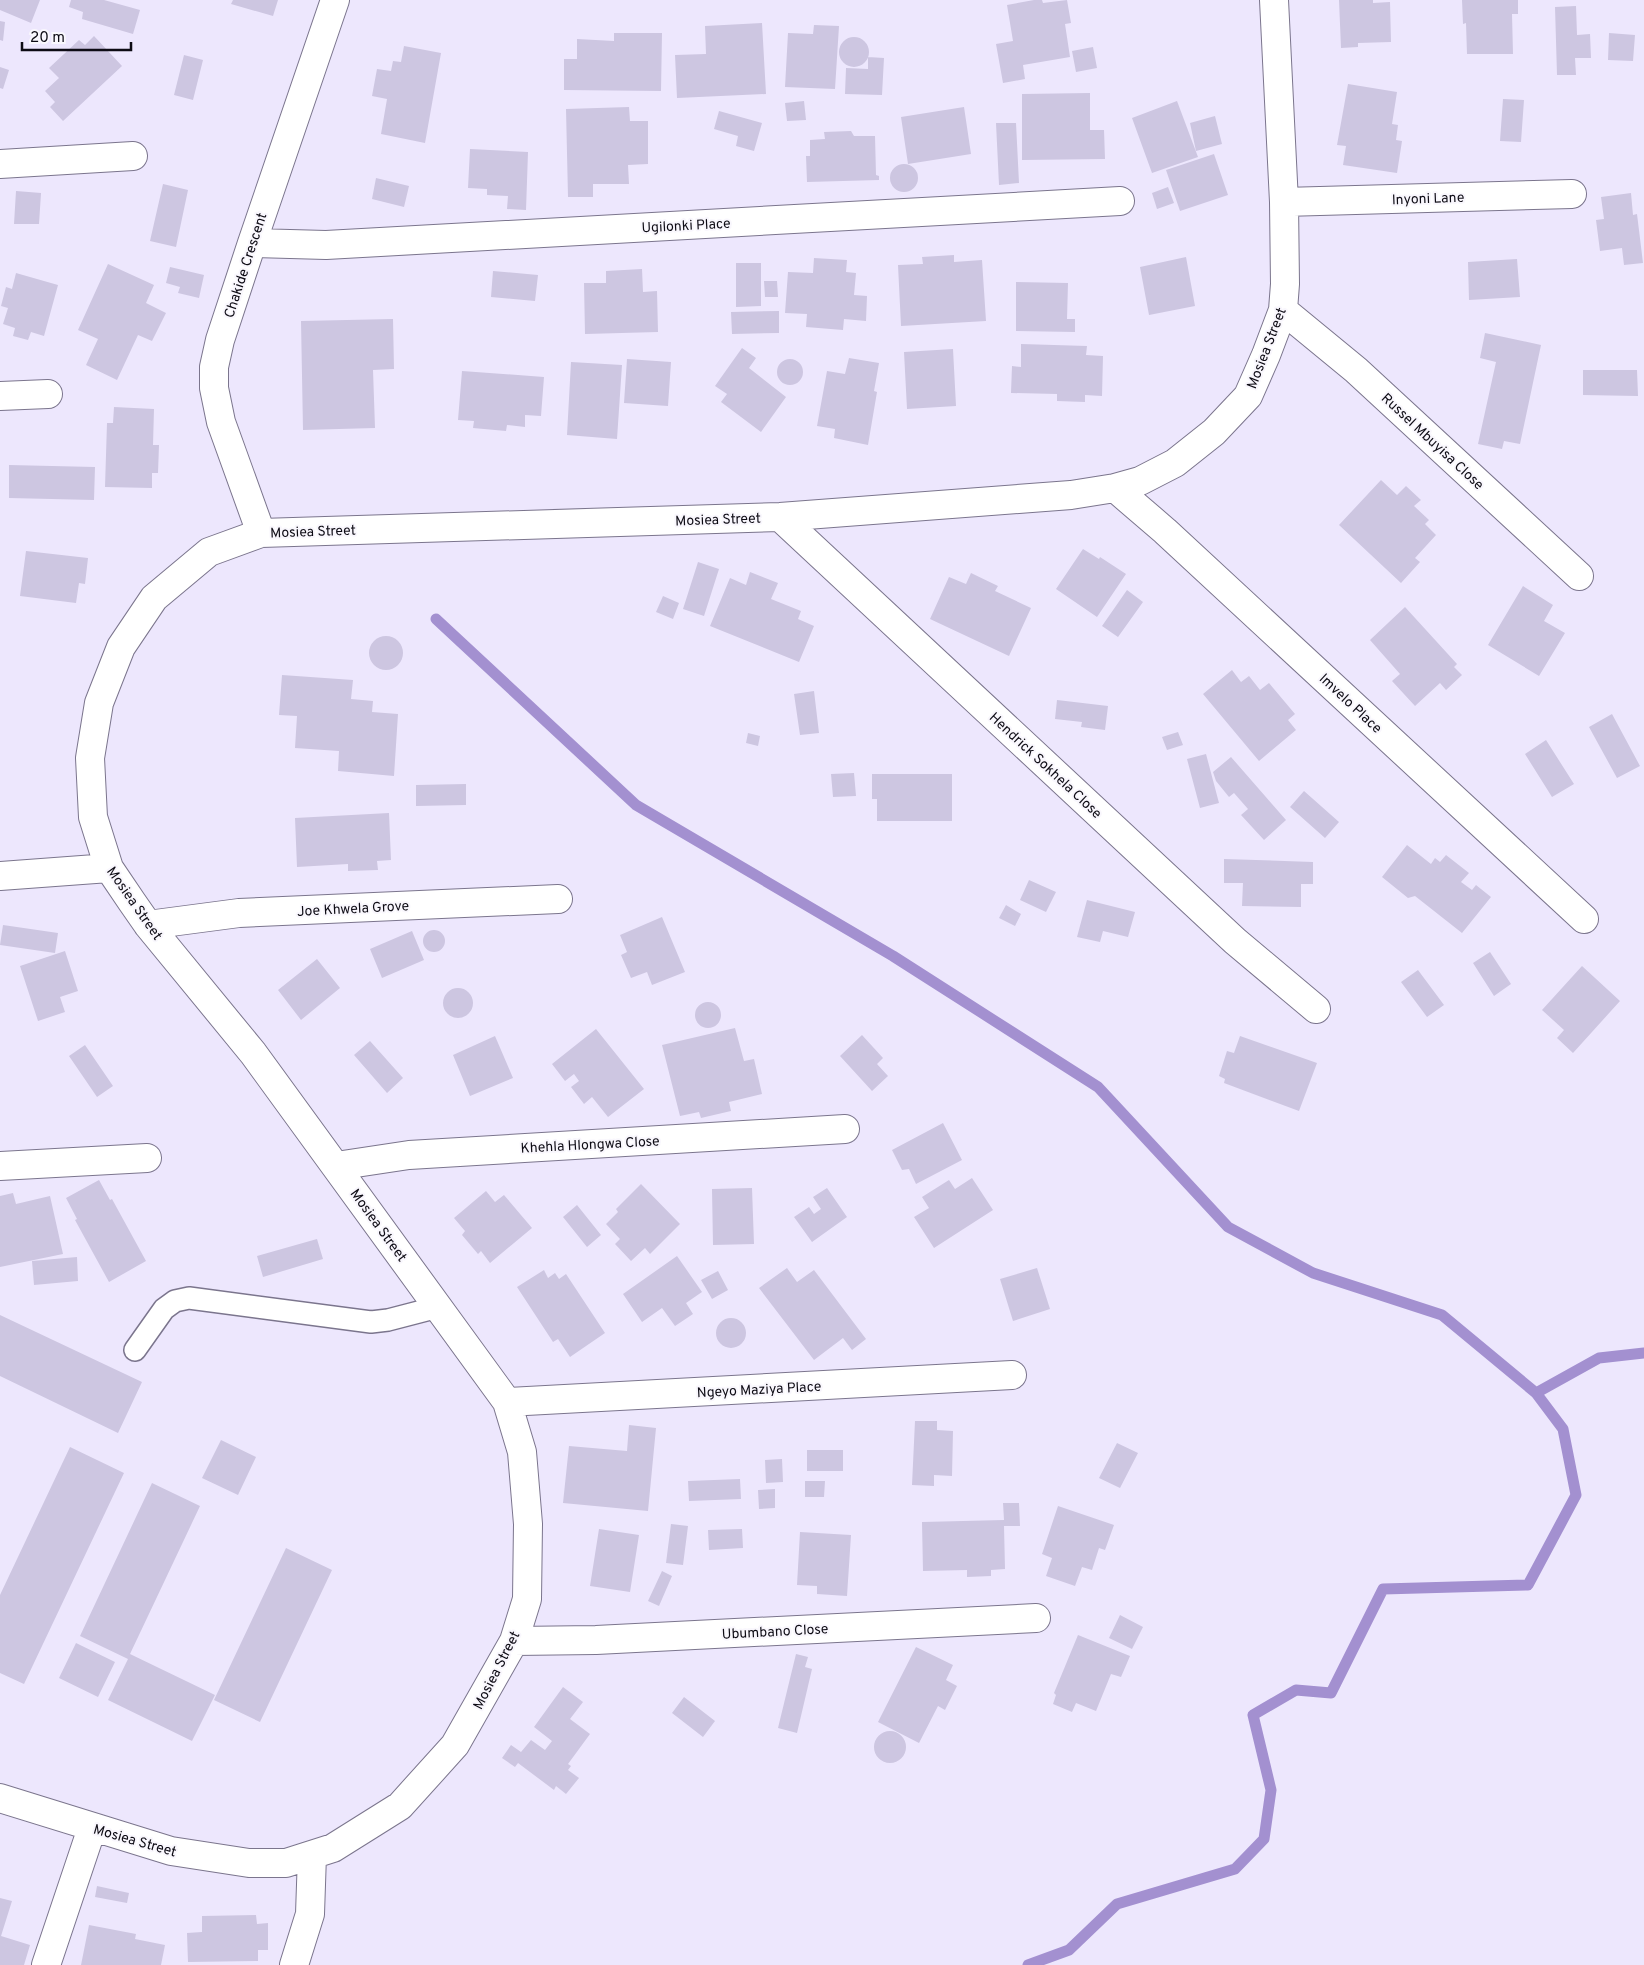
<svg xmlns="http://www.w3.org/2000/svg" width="1644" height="1965" font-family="Overpass,sans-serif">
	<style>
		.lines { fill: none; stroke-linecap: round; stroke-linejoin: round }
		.stream { stroke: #a390d0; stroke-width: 11 }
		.building { fill: #cdc6e1 }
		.service-casing { stroke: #7b758d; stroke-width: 24 }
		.minor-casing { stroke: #7b758d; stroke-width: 30 }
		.service { stroke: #fff; stroke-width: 21 }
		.minor { stroke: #fff; stroke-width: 28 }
		.labels { text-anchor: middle; stroke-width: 4; stroke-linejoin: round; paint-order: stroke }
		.street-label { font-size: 14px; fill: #0d0b14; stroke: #f9f7fd }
	</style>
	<rect width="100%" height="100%" fill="#ede7fd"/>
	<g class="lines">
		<path class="stream" d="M 436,619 L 636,805 L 893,956 L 1098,1087 L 1228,1227 L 1313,1273 L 1442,1315 L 1536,1393
			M 1028,1965 L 1069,1950 L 1117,1904 L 1235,1869 L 1264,1839 L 1271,1790 L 1253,1715 L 1296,1690 L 1331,1693 L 1383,1589 L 1528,1585 L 1576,1495 L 1563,1429 L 1536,1393 L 1599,1358 L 1644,1353"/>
	</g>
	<path class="building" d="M 0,0 L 40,0 L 31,23 L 0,10 Z
		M 71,0 L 104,0 L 140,10 L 133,34 L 82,19 L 83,12 L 69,7 Z
		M 233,0 L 278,0 L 273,16 L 231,4 Z
		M 1034,0 L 1042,0 L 1043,3 L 1067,0 L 1071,23 L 1065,24 L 1070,57 L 1023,65 L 1025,79 L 1003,83 L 996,44 L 1013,41 L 1007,5 Z
		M 1339,0 L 1373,0 L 1373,3 L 1390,2 L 1391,42 L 1358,43 L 1358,47 L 1341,48 Z
		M 1462,0 L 1518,0 L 1518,14 L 1512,14 L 1513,54 L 1467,54 L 1466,23 L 1463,24 Z
		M 1576,6 L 1577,35 L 1590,34 L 1591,58 L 1575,58 L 1576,75 L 1557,75 L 1555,7 Z
		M 0,21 L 5,22 L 3,41 L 0,40 Z
		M 762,23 L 766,94 L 677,98 L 675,55 L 706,54 L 705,26 Z
		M 814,25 L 839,26 L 835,89 L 785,87 L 788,33 L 813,34 Z
		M 614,33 L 662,33 L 661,91 L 564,90 L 564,59 L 577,59 L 577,39 L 614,41 Z
		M 1609,33 L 1635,35 L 1633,61 L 1608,60 Z
		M 94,36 L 122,66 L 63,121 L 50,107 L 55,102 L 45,91 L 59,78 L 49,68 L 79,40 L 85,45 Z
		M839 52a15 15 0 1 1 30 0a15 15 0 1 1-30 0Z
		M 404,46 L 441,53 L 425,143 L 381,134 L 387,99 L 372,96 L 377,69 L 391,71 L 393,61 L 401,62 Z
		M 1093,47 L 1097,68 L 1076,72 L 1072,51 Z
		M 184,55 L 203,60 L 193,100 L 174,95 Z
		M 868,57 L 884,58 L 882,95 L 845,94 L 846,68 L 868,69 Z
		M 0,67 L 9,70 L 3,89 L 0,88 Z
		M 1348,84 L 1397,92 L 1392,124 L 1398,125 L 1396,140 L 1402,141 L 1397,173 L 1343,165 L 1346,146 L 1337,145 Z
		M 1090,93 L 1090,130 L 1104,130 L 1105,159 L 1022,160 L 1022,94 Z
		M 1503,99 L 1524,100 L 1521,142 L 1500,141 Z
		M 804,101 L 806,120 L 787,121 L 785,103 Z
		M 1177,101 L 1198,157 L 1152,173 L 1132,118 Z
		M 629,107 L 630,121 L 648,121 L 648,164 L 628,165 L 629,184 L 593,184 L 593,197 L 568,197 L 566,109 Z
		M 964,107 L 971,154 L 908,164 L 901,117 Z
		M 719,111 L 762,123 L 754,151 L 736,146 L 738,136 L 714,129 Z
		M 1215,116 L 1222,144 L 1196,151 L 1190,123 Z
		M 996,123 L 1016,123 L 1019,183 L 999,185 Z
		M 851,131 L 854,136 L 875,136 L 876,175 L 879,176 L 879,180 L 807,182 L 806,156 L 810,156 L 810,140 L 825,139 L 824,132 Z
		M 470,149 L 528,152 L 526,210 L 507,209 L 508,196 L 487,195 L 487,189 L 468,188 Z
		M 1214,154 L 1228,195 L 1180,211 L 1166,170 Z
		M890 178a14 14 0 1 1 28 0a14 14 0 1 1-28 0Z
		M 376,178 L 409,186 L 404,207 L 372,199 Z
		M 163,184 L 188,190 L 176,247 L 150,241 Z
		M 1168,187 L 1174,203 L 1157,209 L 1152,193 Z
		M 16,191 L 41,193 L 39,224 L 14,224 Z
		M 1631,193 L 1633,215 L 1637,214 L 1643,263 L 1624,265 L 1622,248 L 1600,251 L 1596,220 L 1604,219 L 1601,197 Z
		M 954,255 L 954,262 L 982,260 L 986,321 L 901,326 L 898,265 L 923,264 L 922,257 Z
		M 1186,257 L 1195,306 L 1149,315 L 1140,267 Z
		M 814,258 L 847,260 L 846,272 L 856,273 L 854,295 L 867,296 L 866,321 L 844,319 L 843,330 L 806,327 L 807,314 L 785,313 L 788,272 L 813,273 Z
		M 1517,259 L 1520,297 L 1469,300 L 1468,262 Z
		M 736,263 L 761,263 L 761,306 L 736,307 Z
		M 108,264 L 154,285 L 146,303 L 166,313 L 152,341 L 138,335 L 117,380 L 86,365 L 98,339 L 78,330 Z
		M 170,267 L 204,275 L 199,298 L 178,293 L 180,287 L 166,283 Z
		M 642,269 L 643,292 L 657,291 L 658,332 L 585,334 L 584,283 L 606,283 L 606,271 Z
		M 493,271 L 538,275 L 535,301 L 491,297 Z
		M 16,273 L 58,285 L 44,336 L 31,332 L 28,340 L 13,336 L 15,328 L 3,324 L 8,308 L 1,306 L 6,287 L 12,289 Z
		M 764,281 L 777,281 L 778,297 L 765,297 Z
		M 1016,282 L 1068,283 L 1067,319 L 1075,319 L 1075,332 L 1016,331 Z
		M 779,311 L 779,333 L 732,334 L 731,312 Z
		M 393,319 L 394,369 L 373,370 L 375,428 L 303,430 L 301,321 Z
		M 1485,333 L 1541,345 L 1520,444 L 1504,441 L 1502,449 L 1478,444 L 1496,362 L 1480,358 Z
		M 1021,344 L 1087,346 L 1086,355 L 1103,356 L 1102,396 L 1085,395 L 1085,402 L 1057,401 L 1057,394 L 1011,393 L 1012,366 L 1021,367 Z
		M 742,348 L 756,358 L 749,368 L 786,397 L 761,432 L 721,402 L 727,394 L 715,386 Z
		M 953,349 L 956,406 L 907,409 L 904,352 Z
		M 849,358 L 879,363 L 874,391 L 877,392 L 868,445 L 834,438 L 835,429 L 817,426 L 827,371 L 845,374 Z
		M 627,359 L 671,362 L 668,406 L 624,403 Z
		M777 372a13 13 0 1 1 26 0a13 13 0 1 1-26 0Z
		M 571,362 L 622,365 L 617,439 L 567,435 Z
		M 1583,370 L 1637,370 L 1638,396 L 1583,395 Z
		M 462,371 L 544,377 L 541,416 L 525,415 L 525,427 L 507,425 L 506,431 L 473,428 L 474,421 L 458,420 Z
		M 114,407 L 154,409 L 153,445 L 159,445 L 158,473 L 152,473 L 152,488 L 105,487 L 107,423 L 113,423 Z
		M 9,465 L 95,467 L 94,500 L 9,498 Z
		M 1381,480 L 1397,495 L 1406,486 L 1421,500 L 1414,506 L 1429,520 L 1425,524 L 1436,535 L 1415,558 L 1420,562 L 1401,583 L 1339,525 Z
		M 1083,549 L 1099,559 L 1100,557 L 1126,574 L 1097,617 L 1056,589 Z
		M 26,551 L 88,558 L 85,584 L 79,583 L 76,603 L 20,596 Z
		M 698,562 L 719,569 L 704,616 L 683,609 Z
		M 750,572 L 778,583 L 771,599 L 801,611 L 798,619 L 814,626 L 799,662 L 710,626 L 730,578 L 746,585 Z
		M 971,573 L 998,586 L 995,591 L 1031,608 L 1009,656 L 930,619 L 949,577 L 966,584 Z
		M 1523,586 L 1553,605 L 1544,621 L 1565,633 L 1539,676 L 1488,645 Z
		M 1127,590 L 1143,602 L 1118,637 L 1102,626 Z
		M 663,596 L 679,603 L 673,619 L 656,612 Z
		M 1405,607 L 1457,664 L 1454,667 L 1462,675 L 1446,690 L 1440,683 L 1415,706 L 1392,681 L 1400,674 L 1370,640 Z
		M369 653a17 17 0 1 1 34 0a17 17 0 1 1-34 0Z
		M 1232,670 L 1241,682 L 1249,676 L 1260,690 L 1269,683 L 1295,714 L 1288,720 L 1296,730 L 1259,761 L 1203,694 Z
		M 282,675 L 353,680 L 351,699 L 373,701 L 372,712 L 398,714 L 394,776 L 338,771 L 339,751 L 295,748 L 297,716 L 279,715 Z
		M 814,691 L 819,733 L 800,735 L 794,694 Z
		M 1057,700 L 1108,706 L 1105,730 L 1081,727 L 1082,722 L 1055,719 Z
		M 1612,714 L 1640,766 L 1617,778 L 1589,727 Z
		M 1178,732 L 1183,745 L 1167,750 L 1162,737 Z
		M 748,733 L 760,736 L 758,746 L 746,743 Z
		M 1546,740 L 1574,784 L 1552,797 L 1525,754 Z
		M 1206,754 L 1219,803 L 1200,808 L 1187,759 Z
		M 1231,757 L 1286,820 L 1264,840 L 1241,815 L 1248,809 L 1234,793 L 1229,797 L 1216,781 L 1213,772 Z
		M 854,773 L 856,796 L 833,797 L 831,774 Z
		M 872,774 L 952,774 L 952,821 L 877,821 L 877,799 L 872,799 Z
		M 466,784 L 466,805 L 416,806 L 416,785 Z
		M 1304,791 L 1339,822 L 1325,838 L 1290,807 Z
		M 389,813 L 391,860 L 377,861 L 378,870 L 348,871 L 348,864 L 297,867 L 295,818 Z
		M 1407,845 L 1431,864 L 1435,858 L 1440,862 L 1446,855 L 1469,873 L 1461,882 L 1472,890 L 1476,885 L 1491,897 L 1462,933 L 1415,896 L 1408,898 L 1382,877 Z
		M 1224,859 L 1313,862 L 1313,884 L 1301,884 L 1301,907 L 1242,906 L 1243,883 L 1224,883 Z
		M 1029,880 L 1056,892 L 1046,912 L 1020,900 Z
		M 1087,900 L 1135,912 L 1128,937 L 1103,931 L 1100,942 L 1077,937 Z
		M 1006,905 L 1021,914 L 1015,926 L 999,918 Z
		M 662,917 L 685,972 L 652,985 L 647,972 L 631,978 L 621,955 L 627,952 L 620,935 Z
		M 3,925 L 58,933 L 55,953 L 0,945 Z
		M423 941a11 11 0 1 1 22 0a11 11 0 1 1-22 0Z
		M 412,931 L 424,960 L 382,978 L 370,949 Z
		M 65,951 L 78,991 L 60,997 L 65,1012 L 38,1021 L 20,966 Z
		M 1490,952 L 1511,984 L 1494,996 L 1473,963 Z
		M 317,959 L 340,988 L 301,1020 L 278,990 Z
		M 1582,966 L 1620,1001 L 1573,1053 L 1557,1038 L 1564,1030 L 1542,1010 Z
		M 1418,970 L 1444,1005 L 1427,1017 L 1401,982 Z
		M443 1003a15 15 0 1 1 30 0a15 15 0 1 1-30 0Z
		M695 1015a13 13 0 1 1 26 0a13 13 0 1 1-26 0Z
		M 735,1028 L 744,1061 L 754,1059 L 762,1094 L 729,1102 L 731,1111 L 701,1118 L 699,1112 L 680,1116 L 662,1045 Z
		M 596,1029 L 644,1089 L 608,1117 L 592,1097 L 584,1104 L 571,1087 L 579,1081 L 574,1074 L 565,1081 L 552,1064 Z
		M 862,1035 L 883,1058 L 877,1064 L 888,1076 L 872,1091 L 840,1056 Z
		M 495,1036 L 513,1078 L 470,1096 L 453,1055 Z
		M 1240,1036 L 1317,1063 L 1299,1111 L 1224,1083 L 1225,1079 L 1219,1076 L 1227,1051 L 1234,1053 Z
		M 370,1041 L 403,1078 L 387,1093 L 354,1055 Z
		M 85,1045 L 113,1086 L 97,1097 L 69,1056 Z
		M 943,1123 L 962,1160 L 916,1184 L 909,1169 L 902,1170 L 892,1150 Z
		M 972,1178 L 993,1210 L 934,1248 L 914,1217 L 929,1208 L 922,1197 L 949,1180 L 955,1189 Z
		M 99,1180 L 110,1200 L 112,1199 L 146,1261 L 109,1282 L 75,1220 L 77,1219 L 66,1198 Z
		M 641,1184 L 680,1224 L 650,1254 L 645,1248 L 631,1261 L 615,1244 L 620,1239 L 606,1224 L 618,1212 L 616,1209 Z
		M 752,1188 L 754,1244 L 713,1245 L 712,1189 Z
		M 827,1188 L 847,1217 L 812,1242 L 794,1217 L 809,1207 L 814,1214 L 821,1209 L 813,1197 Z
		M 486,1191 L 495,1202 L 504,1195 L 532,1228 L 490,1263 L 481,1251 L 478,1254 L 462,1235 L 465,1231 L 454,1218 Z
		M 13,1193 L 16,1204 L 50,1196 L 63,1254 L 0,1267 L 0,1196 Z
		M 577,1205 L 601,1235 L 587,1247 L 563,1217 Z
		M 317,1239 L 323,1259 L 263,1277 L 257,1256 Z
		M 677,1256 L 702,1292 L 686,1303 L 693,1314 L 675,1326 L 662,1308 L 642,1322 L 623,1294 Z
		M 77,1257 L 78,1281 L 34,1285 L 32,1261 Z
		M 787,1268 L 797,1282 L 814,1270 L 866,1339 L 852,1350 L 843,1338 L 814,1360 L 759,1288 Z
		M 1037,1268 L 1050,1309 L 1013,1321 L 1000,1279 Z
		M 544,1270 L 548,1278 L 555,1273 L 559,1279 L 566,1274 L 605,1333 L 570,1357 L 558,1339 L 553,1342 L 517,1287 Z
		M 718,1271 L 728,1290 L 712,1299 L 701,1280 Z
		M 0,1315 L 142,1382 L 118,1433 L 0,1376 Z
		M716 1333a15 15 0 1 1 30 0a15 15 0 1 1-30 0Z
		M 915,1421 L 937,1421 L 937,1430 L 953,1431 L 952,1476 L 934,1475 L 934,1486 L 912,1485 Z
		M 629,1425 L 656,1428 L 648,1511 L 563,1503 L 569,1446 L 627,1451 Z
		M 221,1440 L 256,1457 L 238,1495 L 202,1478 Z
		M 1117,1443 L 1138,1453 L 1120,1488 L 1099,1478 Z
		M 70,1447 L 124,1473 L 24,1684 L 0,1673 L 0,1595 Z
		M 807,1450 L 843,1450 L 843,1471 L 807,1471 Z
		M 782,1459 L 783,1482 L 766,1483 L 765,1460 Z
		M 740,1479 L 741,1499 L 689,1501 L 688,1481 Z
		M 805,1481 L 825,1481 L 824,1497 L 805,1497 Z
		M 152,1483 L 200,1506 L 130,1654 L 215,1695 L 192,1741 L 108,1700 L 128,1659 L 80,1636 Z
		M 775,1489 L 775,1508 L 759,1509 L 758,1490 Z
		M 1003,1503 L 1019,1503 L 1020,1526 L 1004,1526 L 1005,1569 L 991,1570 L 991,1576 L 967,1577 L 967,1570 L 923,1571 L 922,1522 L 1004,1520 Z
		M 1058,1506 L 1114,1525 L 1105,1550 L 1099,1548 L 1092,1570 L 1082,1567 L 1075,1586 L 1046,1576 L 1052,1558 L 1042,1554 Z
		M 671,1524 L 688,1526 L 683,1565 L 666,1563 Z
		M 599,1529 L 639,1535 L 630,1592 L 590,1586 Z
		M 742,1529 L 743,1548 L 709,1550 L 708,1530 Z
		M 800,1532 L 851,1535 L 847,1596 L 817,1594 L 817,1586 L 797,1585 Z
		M 286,1548 L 332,1570 L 260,1722 L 214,1700 Z
		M 662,1571 L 672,1576 L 659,1606 L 648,1601 Z
		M 1120,1615 L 1143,1627 L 1132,1649 L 1109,1638 Z
		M 1078,1635 L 1130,1656 L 1121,1677 L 1111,1674 L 1096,1711 L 1076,1703 L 1072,1712 L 1053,1704 L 1056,1695 L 1054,1693 Z
		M 76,1643 L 115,1662 L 98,1697 L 59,1678 Z
		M 916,1647 L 953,1665 L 946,1680 L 957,1686 L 945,1710 L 938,1706 L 919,1743 L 878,1722 Z
		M 796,1654 L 808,1657 L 805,1667 L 812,1669 L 797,1733 L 778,1728 Z
		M 563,1687 L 583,1702 L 570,1719 L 590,1734 L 568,1764 L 571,1766 L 568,1770 L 579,1778 L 566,1794 L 556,1786 L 554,1790 L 518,1763 L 515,1767 L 502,1758 L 511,1745 L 521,1752 L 531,1740 L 545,1750 L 552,1741 L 534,1727 Z
		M 684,1697 L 715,1721 L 703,1737 L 672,1713 Z
		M874 1747a16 16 0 1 1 32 0a16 16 0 1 1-32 0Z
		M 97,1886 L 129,1893 L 127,1903 L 95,1897 Z
		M 0,1898 L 12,1901 L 1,1936 L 30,1945 L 24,1965 L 0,1965 Z
		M 256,1915 L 257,1924 L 268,1923 L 268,1950 L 258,1950 L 258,1961 L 188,1962 L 187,1933 L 202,1932 L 202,1916 Z
		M 89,1925 L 136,1934 L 135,1939 L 165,1945 L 161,1965 L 81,1965 Z"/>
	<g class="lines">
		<g class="service-casing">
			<path id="service" d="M 135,1350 L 164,1309 L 175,1301 L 189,1298 L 371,1322 L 388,1320 L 438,1307"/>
		</g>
		<g class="minor-casing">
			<path id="minor" d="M 0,164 L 133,156
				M 1284,202 L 1572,194
				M 252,243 L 326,245 L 1120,201
				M 1283,310 L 1356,370 L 1579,576
				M 0,396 L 48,394
				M 1115,488 L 1165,531 L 1584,919
				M 780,517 L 1235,941 L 1316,1009
				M 261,533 L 221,422 L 214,388 L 214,367 L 220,340 L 252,243 L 335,0
				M 0,876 L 109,868
				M 148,925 L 239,913 L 558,899
				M 0,1166 L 147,1158
				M 336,1166 L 409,1155 L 845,1129
				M 507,1402 L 1012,1375
				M 514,1641 L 596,1640 L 1036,1618
				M 0,1798 L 171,1851 L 249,1863 L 286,1863 L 333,1848 L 400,1806 L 455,1745 L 514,1641 L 527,1599 L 528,1524 L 522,1452 L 507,1402 L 253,1053 L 148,925 L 132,902 L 109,868 L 93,817 L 90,758 L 99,703 L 121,647 L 154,598 L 209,552 L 261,533 L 780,517 L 1071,495 L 1115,488 L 1140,481 L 1175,463 L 1214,432 L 1248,396 L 1266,355 L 1283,310 L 1285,284 L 1284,202 L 1274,0
				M 46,1965 L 92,1828
				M 294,1965 L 310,1914 L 312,1855"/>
		</g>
		<use href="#service" class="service"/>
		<use href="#minor" class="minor"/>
	</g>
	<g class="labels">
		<g class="street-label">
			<text transform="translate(1428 198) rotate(-2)" y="5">Inyoni Lane</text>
			<text transform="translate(686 225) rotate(-3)" y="5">Ugilonki Place</text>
			<text transform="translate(245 265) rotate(-72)" y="5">Chakide Crescent</text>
			<text transform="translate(1266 348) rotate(-69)" y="5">Mosiea Street</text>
			<text transform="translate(1433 441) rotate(43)" y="5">Russel Mbuyisa Close</text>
			<text transform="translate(718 519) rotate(-2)" y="5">Mosiea Street</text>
			<text transform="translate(313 531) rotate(-2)" y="5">Mosiea Street</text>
			<text transform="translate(1351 703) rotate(43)" y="5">Imvelo Place</text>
			<text transform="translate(1046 765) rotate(43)" y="5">Hendrick Sokhela Close</text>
			<text transform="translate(135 903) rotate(55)" y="5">Mosiea Street</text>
			<text transform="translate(353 908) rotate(-3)" y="5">Joe Khwela Grove</text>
			<text transform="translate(590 1144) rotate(-3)" y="5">Khehla Hlongwa Close</text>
			<text transform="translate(379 1225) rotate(54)" y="5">Mosiea Street</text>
			<text transform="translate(759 1389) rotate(-3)" y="5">Ngeyo Maziya Place</text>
			<text transform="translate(775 1631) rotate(-3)" y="5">Ubumbano Close</text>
			<text transform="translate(496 1670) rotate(-63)" y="5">Mosiea Street</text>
			<text transform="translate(135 1840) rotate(16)" y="5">Mosiea Street</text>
		</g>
	</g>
	<path d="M22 42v8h109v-8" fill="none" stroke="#0d0b14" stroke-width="2.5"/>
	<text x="30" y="42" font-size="15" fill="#0d0b14" stroke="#f9f7fd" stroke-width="4" paint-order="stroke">20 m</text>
</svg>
